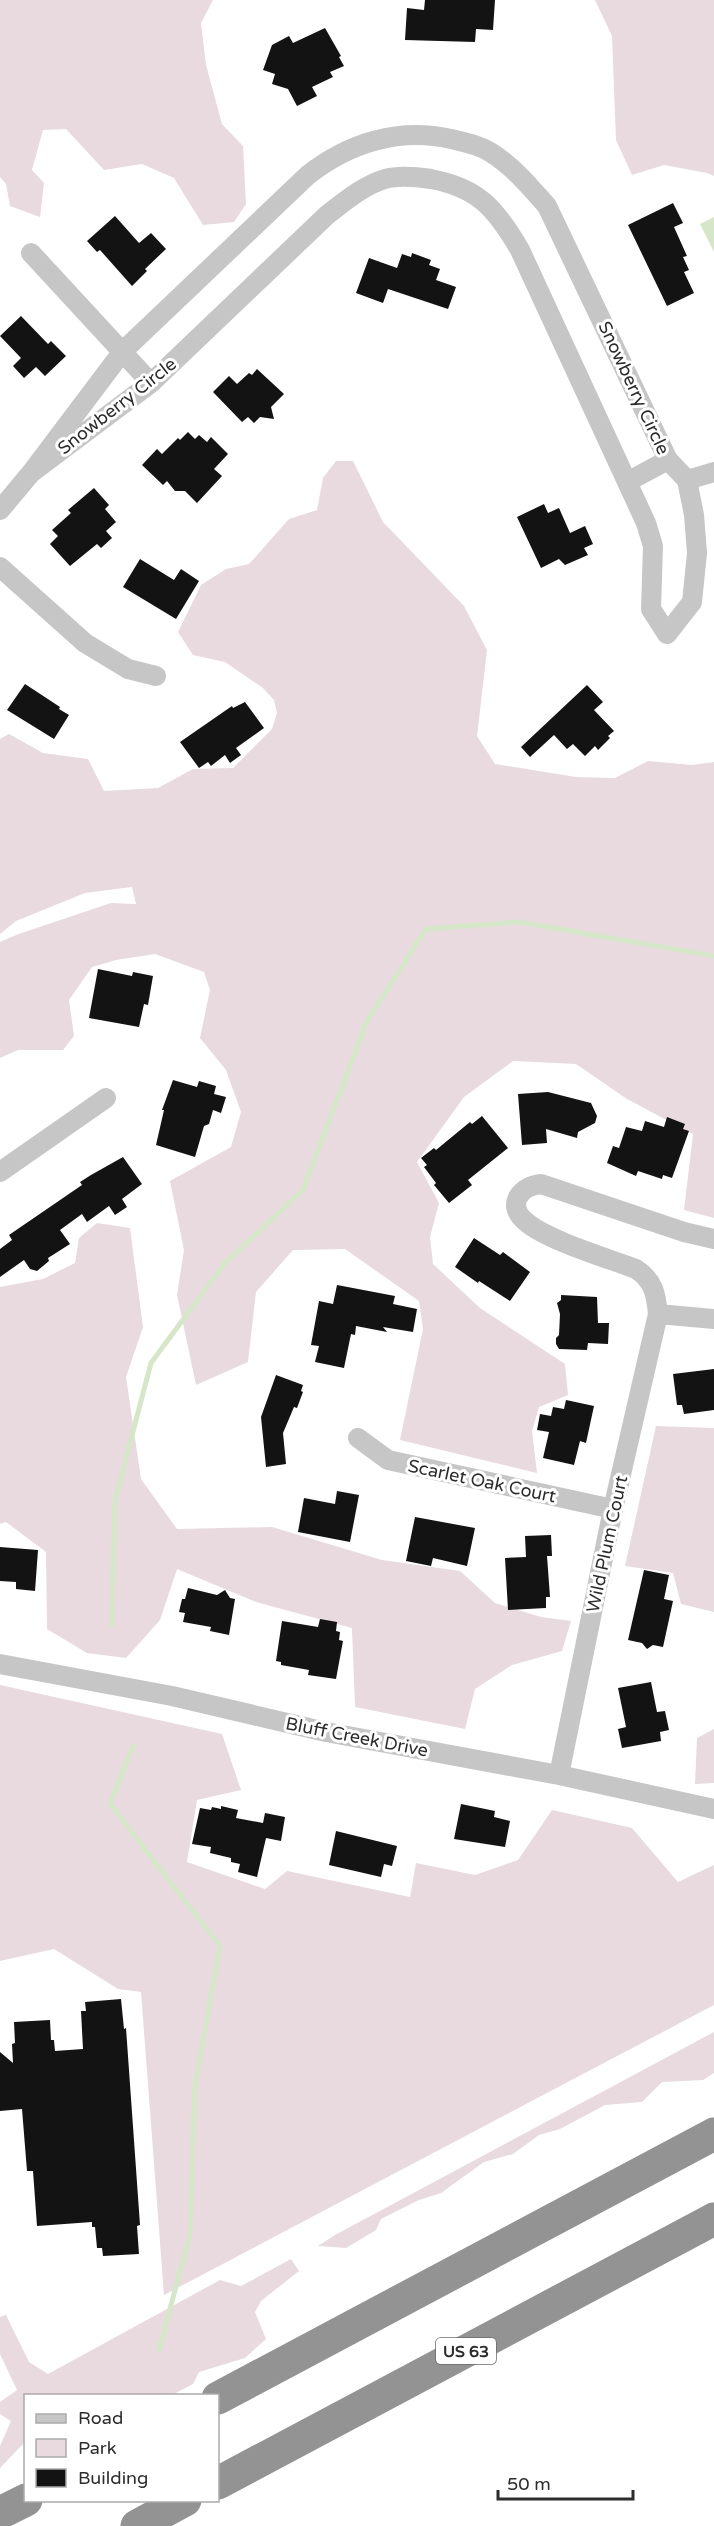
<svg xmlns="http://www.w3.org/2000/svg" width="714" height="2526" font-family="'Varela Round',sans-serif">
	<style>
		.green { fill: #e8dadf }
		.water { fill: #d5e7c8 }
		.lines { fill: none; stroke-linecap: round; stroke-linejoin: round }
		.stream { stroke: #d5e7c8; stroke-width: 5 }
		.building { fill: #131313 }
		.minor { stroke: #c6c6c6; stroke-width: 20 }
		.motorway { stroke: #939393; stroke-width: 33 }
		.labels { text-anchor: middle; stroke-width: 6; stroke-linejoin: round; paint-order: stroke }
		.shield { fill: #fff; stroke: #6b6b6b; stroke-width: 1.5 }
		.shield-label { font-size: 16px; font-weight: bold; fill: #2c2c2c }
		.street-label { font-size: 18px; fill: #2c2c2c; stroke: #fff }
	</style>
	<rect width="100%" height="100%" fill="#fff"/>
	<path class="green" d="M 0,0 L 213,0 L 201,23 L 206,65 L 222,124 L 243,146 L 246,204 L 234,222 L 203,225 L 174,178 L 142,164 L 104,170 L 66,129 L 43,130 L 32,170 L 44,183 L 40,217 L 10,206 L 6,184 L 0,177 Z
		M 595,0 L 714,0 L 714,176 L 707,173 L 664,165 L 632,175 L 616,140 L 612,36 Z
		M 336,461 L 353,461 L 383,522 L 464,606 L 487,650 L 477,736 L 495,764 L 576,777 L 615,778 L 648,761 L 692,765 L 714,762 L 714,1218 L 684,1210 L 693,1134 L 627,1099 L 576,1064 L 513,1061 L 464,1097 L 417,1162 L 439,1203 L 430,1237 L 433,1264 L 480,1308 L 565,1364 L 568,1395 L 539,1407 L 532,1431 L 537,1473 L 400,1440 L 423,1329 L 419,1301 L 345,1249 L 293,1250 L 256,1292 L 248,1362 L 196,1385 L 177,1295 L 184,1250 L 170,1181 L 231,1147 L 241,1112 L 226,1070 L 200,1038 L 210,990 L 204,972 L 155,954 L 116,960 L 92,967 L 69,1000 L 74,1036 L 63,1050 L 18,1050 L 0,1058 L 0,942 L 16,935 L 111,903 L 136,904 L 132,887 L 85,893 L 16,921 L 0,934 L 0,739 L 9,734 L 43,753 L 88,759 L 104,791 L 158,788 L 193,769 L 233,768 L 272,729 L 277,713 L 274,700 L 263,688 L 225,662 L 193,655 L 178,632 L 201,585 L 226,569 L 249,564 L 289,519 L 317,510 L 323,478 Z
		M 97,1223 L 130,1228 L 143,1327 L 126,1377 L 141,1479 L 177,1529 L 272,1527 L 382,1560 L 460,1571 L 495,1603 L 541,1617 L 571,1621 L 562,1651 L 512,1665 L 475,1689 L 465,1729 L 355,1707 L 352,1628 L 256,1602 L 177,1569 L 160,1620 L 126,1658 L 87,1653 L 47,1629 L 46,1552 L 6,1522 L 0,1524 L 0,1287 L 43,1279 L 75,1263 L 79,1238 Z
		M 656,1426 L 714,1428 L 714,1612 L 681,1604 L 673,1573 L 625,1566 Z
		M 0,1685 L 222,1734 L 241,1790 L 197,1800 L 187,1862 L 265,1889 L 287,1871 L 410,1897 L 416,1863 L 475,1875 L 518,1860 L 552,1810 L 632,1828 L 678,1882 L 714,1865 L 714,2005 L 164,2295 L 141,1992 L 118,1989 L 54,1949 L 0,1961 Z
		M 714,1729 L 714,1783 L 695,1784 L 697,1738 Z
		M 714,2032 L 714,2073 L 703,2080 L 662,2082 L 642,2102 L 605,2105 L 560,2129 L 539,2135 L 513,2154 L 484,2162 L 441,2193 L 419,2200 L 381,2219 L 376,2230 L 346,2248 L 318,2246 L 335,2235 Z
		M 291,2259 L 299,2271 L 261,2301 L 255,2312 L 266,2339 L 245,2358 L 199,2372 L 193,2384 L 172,2395 L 26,2396 L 25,2442 L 0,2468 L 0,2446 L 11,2421 L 0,2414 L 0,2402 L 17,2390 L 0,2354 L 0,2317 L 6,2315 L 29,2362 L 48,2374 L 220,2280 L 241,2286 Z"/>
	<path class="water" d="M 714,217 L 714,252 L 700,224 Z"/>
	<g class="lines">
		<path class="stream" d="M 112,1624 L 115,1500 L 151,1363 L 224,1264 L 303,1190 L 367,1021 L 426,929 L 519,922 L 714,956
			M 133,1746 L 110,1804 L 220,1946 L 195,2086 L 190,2234 L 159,2350"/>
	</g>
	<path class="building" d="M 425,0 L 495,0 L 493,30 L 476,29 L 475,42 L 405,40 L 407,8 L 424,10 Z
		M 325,28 L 341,56 L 339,57 L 344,66 L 330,72 L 333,77 L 312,87 L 317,96 L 297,106 L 288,89 L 272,84 L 275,74 L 263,70 L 272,45 L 289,36 L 293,43 Z
		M 673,203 L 683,223 L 674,227 L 687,256 L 683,257 L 689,270 L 684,272 L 694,293 L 667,306 L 628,225 Z
		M 115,216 L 139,243 L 151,233 L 166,249 L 145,269 L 147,271 L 132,286 L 100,250 L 97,252 L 87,241 Z
		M 412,253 L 431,260 L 429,265 L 440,269 L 436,280 L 456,287 L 448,309 L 388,289 L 383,303 L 356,293 L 369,258 L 397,268 L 402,254 L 411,257 Z
		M 21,316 L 48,344 L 51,341 L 66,356 L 45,376 L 36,367 L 24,378 L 13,366 L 21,358 L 0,336 Z
		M 257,369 L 284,394 L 271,407 L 274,419 L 260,417 L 254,423 L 248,417 L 242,422 L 213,392 L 229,376 L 237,384 L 249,373 L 252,375 Z
		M 188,432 L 195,439 L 199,435 L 207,442 L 211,437 L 228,454 L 214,469 L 222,476 L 197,503 L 185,491 L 175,491 L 167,481 L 163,485 L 142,465 L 157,449 L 162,454 L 178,438 L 180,440 Z
		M 94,488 L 109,505 L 105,509 L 116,522 L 106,531 L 112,538 L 101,548 L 97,544 L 70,566 L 50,544 L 58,536 L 52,530 L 71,513 L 68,510 Z
		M 544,504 L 548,513 L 559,508 L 570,533 L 585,526 L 593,544 L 584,548 L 588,555 L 565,565 L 559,559 L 541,568 L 517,517 Z
		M 140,559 L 174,580 L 181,569 L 199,581 L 176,619 L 123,587 Z
		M 25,684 L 60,707 L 59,709 L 69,715 L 54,739 L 7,710 Z
		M 587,685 L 603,702 L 594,710 L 614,731 L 608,736 L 610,738 L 598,750 L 595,746 L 585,756 L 573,744 L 567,749 L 554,735 L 530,757 L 521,747 Z
		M 245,702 L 264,728 L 236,748 L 241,755 L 230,763 L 225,755 L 211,766 L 208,762 L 199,768 L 180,742 L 232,706 L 233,708 Z
		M 98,969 L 132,976 L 133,972 L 153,976 L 148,1005 L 144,1004 L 139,1027 L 89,1018 Z
		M 173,1080 L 197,1087 L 199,1081 L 216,1086 L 214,1094 L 226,1097 L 221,1113 L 213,1110 L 209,1124 L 204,1126 L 195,1157 L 156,1145 L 164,1110 L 162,1110 Z
		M 548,1092 L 591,1103 L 597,1116 L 595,1123 L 578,1132 L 577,1138 L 546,1129 L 547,1143 L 522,1145 L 518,1094 Z
		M 482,1116 L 508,1148 L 468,1180 L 472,1185 L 449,1203 L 434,1185 L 436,1183 L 424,1167 L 427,1165 L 421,1158 L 434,1148 L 436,1150 L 470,1122 L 472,1124 Z
		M 667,1117 L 685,1124 L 683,1129 L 689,1131 L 672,1178 L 663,1175 L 662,1179 L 638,1171 L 636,1176 L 607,1163 L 613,1146 L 619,1148 L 626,1127 L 642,1131 L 645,1121 L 664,1127 Z
		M 123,1157 L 142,1184 L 122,1199 L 127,1207 L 115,1215 L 109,1206 L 87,1222 L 82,1214 L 60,1230 L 70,1244 L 48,1258 L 49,1261 L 37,1271 L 30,1269 L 24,1260 L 0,1277 L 0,1249 L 12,1240 L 9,1235 L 82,1185 L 80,1182 L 91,1175 Z
		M 474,1238 L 500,1255 L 503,1252 L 530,1272 L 510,1301 L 479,1281 L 478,1283 L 455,1267 Z
		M 337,1285 L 395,1296 L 393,1304 L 417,1309 L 413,1332 L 383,1327 L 387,1332 L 356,1326 L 355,1335 L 351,1334 L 344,1368 L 315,1362 L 319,1346 L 311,1345 L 319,1301 L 333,1304 Z
		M 561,1295 L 597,1297 L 598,1323 L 609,1323 L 608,1344 L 588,1343 L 587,1350 L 559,1349 L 556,1344 L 556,1338 L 559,1335 L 560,1314 L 557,1303 L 561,1300 Z
		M 714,1369 L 714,1410 L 684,1414 L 682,1405 L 677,1405 L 673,1374 Z
		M 276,1375 L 303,1385 L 301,1391 L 303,1392 L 297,1408 L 294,1407 L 283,1433 L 286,1464 L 266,1467 L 261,1417 Z
		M 566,1400 L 594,1406 L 586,1443 L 580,1441 L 574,1465 L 543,1458 L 549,1432 L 537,1430 L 540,1414 L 551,1416 L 553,1407 L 564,1409 Z
		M 337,1491 L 359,1495 L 350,1542 L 298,1532 L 304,1498 L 335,1504 Z
		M 415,1517 L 475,1528 L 467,1566 L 433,1558 L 431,1566 L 406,1561 Z
		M 551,1535 L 552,1556 L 547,1556 L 550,1597 L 546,1597 L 546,1608 L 508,1610 L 505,1558 L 526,1557 L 525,1536 Z
		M 0,1547 L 38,1550 L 35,1591 L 16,1589 L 16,1582 L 0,1581 Z
		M 644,1570 L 669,1575 L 664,1599 L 673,1601 L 663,1647 L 653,1645 L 647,1649 L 642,1643 L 628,1640 Z
		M 188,1588 L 217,1595 L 225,1590 L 230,1598 L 235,1599 L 229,1635 L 210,1631 L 211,1627 L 183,1622 L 185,1613 L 179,1612 L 182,1599 L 185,1599 Z
		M 320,1619 L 337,1622 L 336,1631 L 340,1632 L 339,1640 L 343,1641 L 336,1679 L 308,1675 L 309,1670 L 281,1665 L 281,1662 L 276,1661 L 282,1621 L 318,1627 Z
		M 651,1682 L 657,1712 L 665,1711 L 669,1730 L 660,1732 L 661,1741 L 622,1748 L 618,1729 L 626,1727 L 618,1688 Z
		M 461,1804 L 495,1811 L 494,1817 L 510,1821 L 505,1847 L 454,1839 Z
		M 221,1806 L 238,1810 L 236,1818 L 263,1823 L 265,1813 L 285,1817 L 281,1841 L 266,1838 L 257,1877 L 238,1872 L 240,1864 L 231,1862 L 231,1858 L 210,1853 L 211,1847 L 192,1844 L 200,1808 L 211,1810 L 212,1807 L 221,1809 Z
		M 336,1831 L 397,1846 L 392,1866 L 384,1864 L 381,1877 L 329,1865 Z
		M 121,1999 L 124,2029 L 126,2028 L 140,2225 L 137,2226 L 139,2254 L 103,2256 L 102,2248 L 97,2248 L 95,2227 L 92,2227 L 92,2222 L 37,2226 L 33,2171 L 27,2171 L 22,2109 L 0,2111 L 0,2052 L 13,2063 L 12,2044 L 15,2043 L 14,2022 L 50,2020 L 51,2040 L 54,2040 L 55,2051 L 83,2049 L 81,2011 L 86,2011 L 85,2002 Z"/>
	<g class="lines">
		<path class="minor" d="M 31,253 L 151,383
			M 687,480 L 714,472
			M 627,482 L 668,460
			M 0,510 L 31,473 L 123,351 L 308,175 C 349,143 399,127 451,139 C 464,142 479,145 490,152 C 513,166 530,187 547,206 L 668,460 L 687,480 L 694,515 L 697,553 L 692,602 L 667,634 L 651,609 L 653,546 L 646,523 L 520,250 C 496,209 479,188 431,179 C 417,177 399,175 385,179 C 364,185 344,202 327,215 L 151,383 L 31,473
			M 0,567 L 85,643 L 128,669 L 156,676
			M 0,1172 L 106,1098
			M 714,1239 L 684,1232 L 541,1184 C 520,1186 506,1205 525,1221 C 546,1240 607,1258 636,1269 C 654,1281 656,1294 658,1314 L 714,1319
			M 358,1438 L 388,1460 L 613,1509
			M 0,1664 L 172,1696 L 326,1732 L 559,1775 L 714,1809
			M 559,1775 L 613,1509 L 658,1314"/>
		<path class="motorway" d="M 218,2398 L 714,2134
			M 218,2483 L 714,2219
			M 0,2513 L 26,2500
			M 137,2526 L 185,2500"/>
	</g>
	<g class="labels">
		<rect class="shield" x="436" y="2338" width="60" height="26" rx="4.5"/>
		<g class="shield-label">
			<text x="466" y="2357">US 63</text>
		</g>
		<g class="street-label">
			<text transform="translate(634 388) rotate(65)" y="6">Snowberry Circle</text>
			<text transform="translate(117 406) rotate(-38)" y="6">Snowberry Circle</text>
			<text transform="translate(482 1481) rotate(12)" y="6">Scarlet Oak Court</text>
			<text transform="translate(607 1544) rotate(-78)" y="6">Wild Plum Court</text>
			<text transform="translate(357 1737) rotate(11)" y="6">Bluff Creek Drive</text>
		</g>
	</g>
	<rect x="24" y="2394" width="195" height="108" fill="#ffffff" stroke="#ababab" stroke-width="1.5"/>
	<rect x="36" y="2414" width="30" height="9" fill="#c6c6c6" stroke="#ababab" stroke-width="1.5"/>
	<text x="78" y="2424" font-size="18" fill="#2c2c2c">Road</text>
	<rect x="36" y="2439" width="30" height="18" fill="#e8dadf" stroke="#ababab" stroke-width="1.5"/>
	<text x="78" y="2454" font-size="18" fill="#2c2c2c">Park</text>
	<rect x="36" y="2469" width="30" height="18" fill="#131313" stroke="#ababab" stroke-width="1.5"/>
	<text x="78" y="2484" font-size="18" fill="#2c2c2c">Building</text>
	<path d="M498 2490v9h135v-9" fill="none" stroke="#2c2c2c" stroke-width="3"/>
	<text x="507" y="2490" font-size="18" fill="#2c2c2c" stroke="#ffffff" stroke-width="4.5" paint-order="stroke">50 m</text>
</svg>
